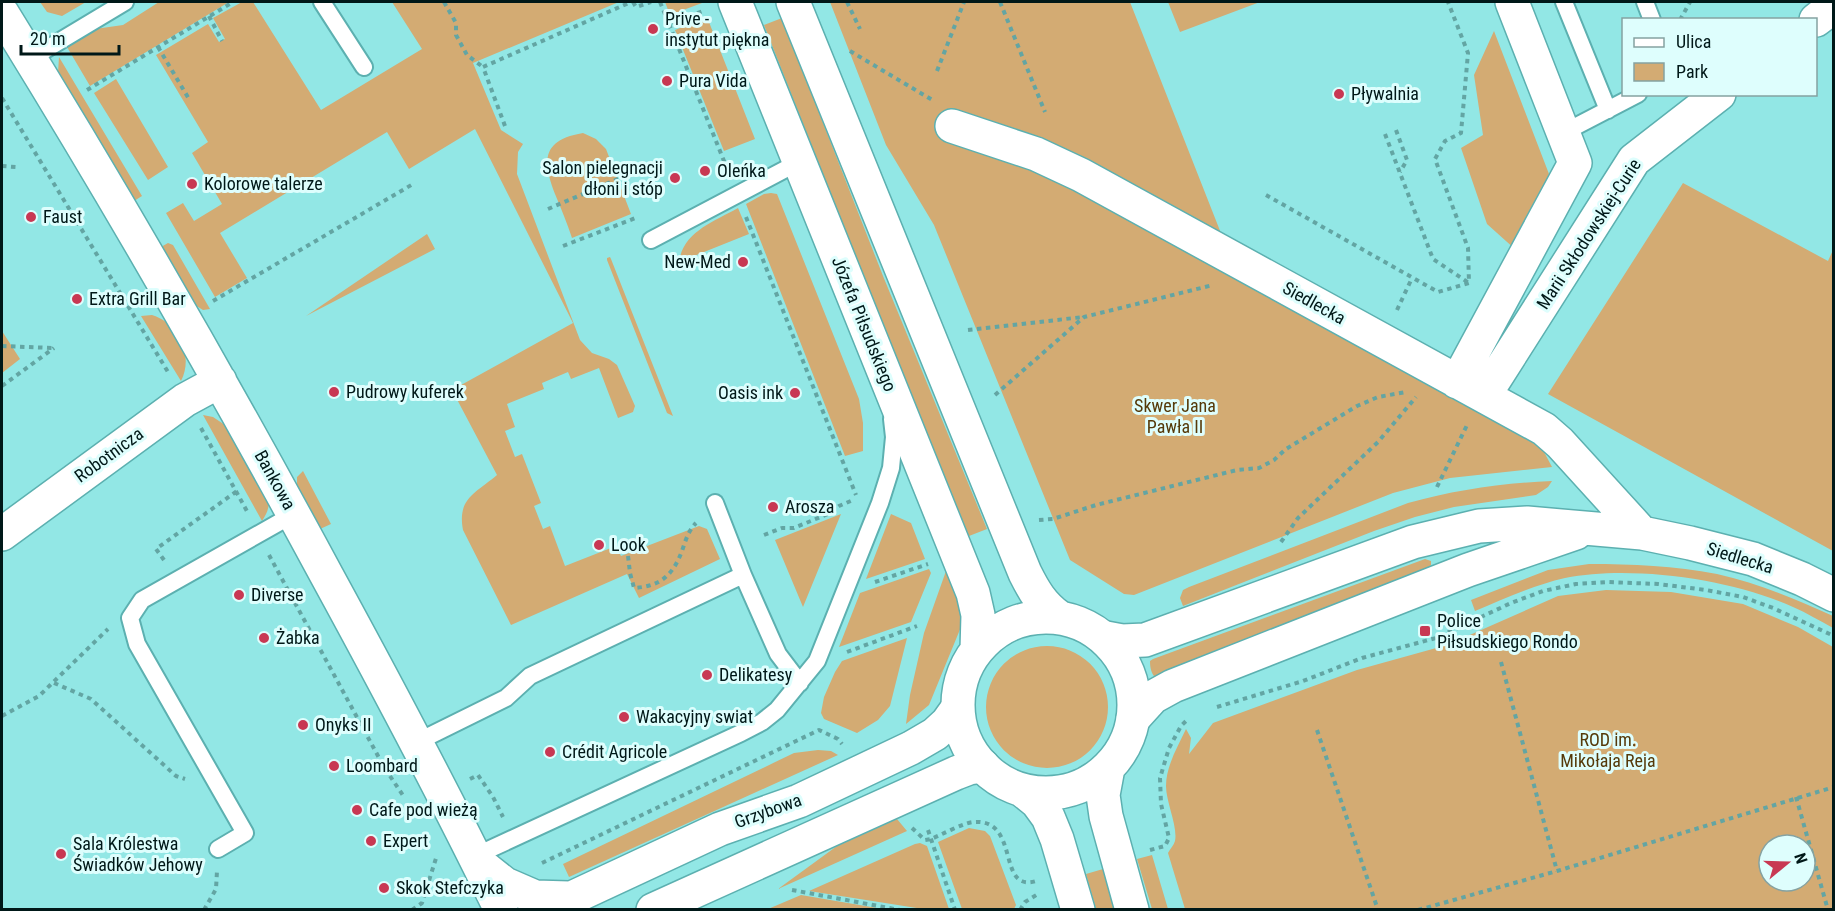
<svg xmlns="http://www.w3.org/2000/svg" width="1835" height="911" font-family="'Roboto Condensed',sans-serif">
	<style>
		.green { fill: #d3ab73; fill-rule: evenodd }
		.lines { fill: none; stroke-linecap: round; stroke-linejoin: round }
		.service-casing { stroke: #5cb0b0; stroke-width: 20 }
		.minor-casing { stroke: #5cb0b0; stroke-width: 36 }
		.tertiary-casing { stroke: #5cb0b0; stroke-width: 36 }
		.path { stroke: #63a5a3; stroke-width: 4; stroke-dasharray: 4.5 4.5; stroke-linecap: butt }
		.service { stroke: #fff; stroke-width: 16 }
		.minor { stroke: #fff; stroke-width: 33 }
		.tertiary { stroke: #fff; stroke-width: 33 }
		.poi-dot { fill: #c83853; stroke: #defefd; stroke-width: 2 }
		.labels { text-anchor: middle; stroke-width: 6; stroke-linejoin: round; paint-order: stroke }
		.poi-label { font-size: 18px; fill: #001818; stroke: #defefd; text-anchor: start }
		.street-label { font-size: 18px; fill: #001818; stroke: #defefd }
		.park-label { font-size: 18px; fill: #553909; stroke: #defefd }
	</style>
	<rect width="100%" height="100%" fill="#92e7e5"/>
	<path class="green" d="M 40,2 L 86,2 L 62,16 L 47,12 Z
		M 159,2 L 229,2 L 90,86 L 67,47 L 95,29 L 123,25 Z
		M 242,2 L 253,2 L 321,110 L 422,49 L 392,2 L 619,2 L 473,63 L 501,130 L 523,144 L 518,152 L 517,174 L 580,340 L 592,353 L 609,359 L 617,365 L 635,406 L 633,412 L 618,418 L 599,368 L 571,379 L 568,372 L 542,383 L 544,389 L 507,404 L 515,427 L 505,431 L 515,457 L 522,454 L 541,503 L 534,506 L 543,529 L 550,526 L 565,566 L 616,546 L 621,556 L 699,526 L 707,529 L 720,559 L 639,598 L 627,574 L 511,625 L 463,530 C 457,498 476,493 497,475 L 452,390 L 573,323 L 475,129 L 409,169 L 387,132 L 220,233 L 247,278 L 215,297 L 166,213 L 183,203 L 194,221 L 222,204 L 192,153 L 208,142 L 156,55 L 208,24 L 219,42 L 225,39 L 213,18 Z
		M 665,2 L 701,2 L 702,3 L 670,15 Z
		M 830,2 L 1130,2 L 1239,279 L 1535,444 L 1543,450 L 1552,467 L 1450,478 L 1393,493 L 1134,595 L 1124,594 L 1070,560 L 934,225 L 886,145 Z
		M 1168,2 L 1260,2 L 1180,32 Z
		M 707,17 L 755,139 L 724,151 L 675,30 Z
		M 782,18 L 883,276 L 987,529 L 969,536 L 855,255 L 764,25 Z
		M 1494,31 L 1549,174 L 1516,250 L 1487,224 L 1461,148 L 1483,135 L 1474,75 Z
		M 59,57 L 142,196 L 134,201 L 58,73 Z
		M 116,79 L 168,167 L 148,180 L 94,93 Z
		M 583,133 L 596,139 L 606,149 L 631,214 L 572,238 C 567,223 561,208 555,194 C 542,160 542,140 583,133 Z
		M 1683,183 L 1828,261 L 1833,250 L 1833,551 L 1548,394 Z
		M 771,193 L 777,194 L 859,399 L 863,423 L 863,451 L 845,456 L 746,204 L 764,194 Z
		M 738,208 L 749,234 L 679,262 C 683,232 713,222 738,208 Z
		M 427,234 L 435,249 L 306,316 Z
		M 168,243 L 173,245 L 210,309 L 203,310 L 195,305 L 161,247 Z
		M 610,257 L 611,259 L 673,416 L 667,413 L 607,260 L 607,258 Z
		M 152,315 C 179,323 194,356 181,381 L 141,316 Z
		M 2,331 L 20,359 L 2,373 Z
		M 203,415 L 213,417 L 231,429 L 268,495 C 270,506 268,512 262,521 Z
		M 303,471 L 331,524 L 320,529 L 297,487 L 297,477 Z
		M 1552,481 L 1548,487 L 1536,495 L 1454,507 L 1415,517 L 1374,531 L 1183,606 L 1180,598 L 1183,590 L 1189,587 L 1408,503 C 1455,490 1502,483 1552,481 Z
		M 841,514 L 803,607 L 775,540 Z
		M 891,514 L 911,523 L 925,559 L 866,579 Z
		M 1425,559 L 1431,561 L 1431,565 L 1428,568 L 1161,676 L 1155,677 C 1151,673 1150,667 1150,661 L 1153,659 Z
		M 1589,564 C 1632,564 1675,566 1717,574 C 1757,583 1796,599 1833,616 L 1833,628 C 1820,621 1807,613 1793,607 C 1731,579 1632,565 1565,578 C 1534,585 1504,599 1475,611 L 1471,600 L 1548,570 Z
		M 929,569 L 931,573 L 911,622 L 839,647 L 860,593 Z
		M 946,571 L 956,596 L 960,611 L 961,627 L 929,705 L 906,724 L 910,695 L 924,633 Z
		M 1606,590 L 1671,592 L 1743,604 L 1798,627 L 1833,647 L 1833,909 L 1185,909 L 1168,853 C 1170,849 1174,845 1175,841 C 1178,827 1166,802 1166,786 C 1166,766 1178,746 1186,729 L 1191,738 L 1189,754 L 1213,723 L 1357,670 L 1447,645 L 1558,596 ZM 1769,845 L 1805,845 L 1805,881 L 1769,881 Z
		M 907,638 L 890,706 L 878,720 L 857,733 L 824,719 L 821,713 L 824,697 L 835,672 L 842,661 Z
		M986 707a61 61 0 1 1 122 0a61 61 0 1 1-122 0Z
		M 818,750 L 831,751 L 838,755 L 569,877 L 563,864 L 794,753 Z
		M 897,819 L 907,831 L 778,889 L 837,846 Z
		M 969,828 L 985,831 L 990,836 L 1016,905 L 1014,909 L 962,909 L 938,842 Z
		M 920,843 L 927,846 L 949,909 L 923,909 L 809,891 L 915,844 Z
		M 1152,855 L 1168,909 L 1152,909 L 1137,859 Z
		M 1103,869 L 1115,909 L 1096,909 L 1086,874 Z
		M 801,895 L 883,909 L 768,909 Z"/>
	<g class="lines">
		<g class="service-casing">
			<path id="service" d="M 322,2 L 364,67
				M 1564,2 L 1608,110
				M 1645,2 L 1652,20
				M 30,59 L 125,2
				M 1563,133 L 1638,94
				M 651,240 L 799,162
				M 715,503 L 743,575
				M 417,742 L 506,698 L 530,676 L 743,575 L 778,654 L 800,683
				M 218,849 L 245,833 L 137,644 L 130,618 L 142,600 L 294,514
				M 475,856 L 741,733 L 762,722 L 777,710 L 817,661 L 880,503 L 891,468 L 894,437 L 892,419"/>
		</g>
		<g class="minor-casing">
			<path id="minor" d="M 2,13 C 116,197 224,385 327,576 C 387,686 446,797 501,910
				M 1816,20 L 1834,6
				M 952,126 L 1036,154 L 1081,175 L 1544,429 L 1560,443 L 1642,533
				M 1457,382 L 1575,163 L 1512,2
				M 1484,396 L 1634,160 L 1719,94
				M 2,534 L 185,400 L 220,381
				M 1106,638 L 1122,641 L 1145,640 L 1413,542 L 1479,526 L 1527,523 L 1642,533 L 1690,543 L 1753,559 L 1802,579 L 1834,595
				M 1133,719 L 1153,697 L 1173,686 L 1468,570 L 1576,533
				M 481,865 L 505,884 L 535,897 L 569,898
				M 546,910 L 720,829 L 799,801 L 911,748 L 935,734 L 947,723 L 957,709
				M 653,910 L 956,773 L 969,768 L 983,766"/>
		</g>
		<g class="tertiary-casing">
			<path id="tertiary" d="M 735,2 L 973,593 L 978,615 L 977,650
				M 793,2 L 1025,573 C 1034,591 1042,605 1059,617
				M958 705a88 88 0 1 1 176 0a88 88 0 1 1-176 0Z
				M 1108,768 L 1103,795 L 1106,816 L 1132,910
				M 1022,790 L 1037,802 L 1048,817 L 1057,839 L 1078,910"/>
		</g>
		<path class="path" d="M 444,2 L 456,23 L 456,35 L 467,55 L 483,67
			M 633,2 L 636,7 L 651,2
			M 660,2 L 669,24 L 703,11
			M 847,2 L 860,29
			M 1000,2 L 1045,112
			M 209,16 L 222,41
			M 1680,20 L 1690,2
			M 1756,20 L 1764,20
			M 669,24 L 728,171
			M 158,47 L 189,99
			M 850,51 L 934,101
			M 937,71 L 964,2
			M 87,90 L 233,2
			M 2,98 L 168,372
			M 505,126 L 483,67 L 631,2
			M 1396,130 L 1407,160 L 1400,172
			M 1385,134 L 1433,259 L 1469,283
			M 2,166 L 16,167
			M 1266,195 L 1438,292 L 1469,283 L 1468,248 L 1435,159 L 1445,141 L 1461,133 L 1468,53 L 1448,2
			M 548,209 L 625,176
			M 746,217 L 856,495
			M 563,246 L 638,217
			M 213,301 L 413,184
			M 1397,310 L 1412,278
			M 968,330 L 1083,317
			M 2,346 L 53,348
			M 2,386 L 54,348
			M 995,395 L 1084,317 L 1213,285
			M 201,428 L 248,513
			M 1437,487 L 1468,423
			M 1039,520 L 1053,519 L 1096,505 L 1237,470 L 1259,468 L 1274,460 L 1286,449 L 1357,406 L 1378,397 L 1406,392
			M 764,535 L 782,528 L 794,528 L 830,513 L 839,506 L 853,500
			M 1281,542 L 1298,518 L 1378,442 L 1416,397
			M 627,547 L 630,573 L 634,588 C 662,586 674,574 683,548 C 686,539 689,530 696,523
			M 269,555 L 384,767 L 404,797
			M 164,560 L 156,549 L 237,491
			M 875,582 L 928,564
			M 847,652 L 917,626
			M 1501,662 L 1557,871
			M 54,683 L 91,699 L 176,776 L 185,779
			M 1217,707 L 1303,681 L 1362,658 L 1436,638 L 1511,603 L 1543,591 L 1576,584 L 1607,582 L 1658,584 L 1706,590 L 1743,597 L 1773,608 L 1834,636
			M 2,716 L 39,696 L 108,629
			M 1317,730 L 1378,910
			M 470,779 L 478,775 L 493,797 L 503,817
			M 1796,797 L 1828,910
			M 912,828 L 925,840 L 931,839 C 941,835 965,822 974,822 C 1021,819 996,893 1036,881
			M 928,830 L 955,910
			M 1150,850 L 1165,846 L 1169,838 L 1161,804 L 1160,778 L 1169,748 L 1181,726 L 1188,719
			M 542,863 L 819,730 L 838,739 L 842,744
			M 792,890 L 900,910
			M 204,910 L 216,889 L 217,871
			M 412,910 L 422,903 L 437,855
			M 1020,910 L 1025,902 L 1038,894
			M 1418,910 L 1557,871 L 1834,787"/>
		<use href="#service" class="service"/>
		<use href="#minor" class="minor"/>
		<use href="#tertiary" class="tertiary"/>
	</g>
	<g class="poi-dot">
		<circle cx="653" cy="29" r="6"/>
		<circle cx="667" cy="81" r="6"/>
		<circle cx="1339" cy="94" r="6"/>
		<circle cx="705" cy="171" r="6"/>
		<circle cx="675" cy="178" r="6"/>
		<circle cx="192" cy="184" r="6"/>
		<circle cx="31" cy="217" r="6"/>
		<circle cx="743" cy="262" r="6"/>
		<circle cx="77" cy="299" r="6"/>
		<circle cx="334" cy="392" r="6"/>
		<circle cx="795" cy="393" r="6"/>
		<circle cx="773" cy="507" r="6"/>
		<circle cx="599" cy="545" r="6"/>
		<circle cx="239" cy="595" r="6"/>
		<rect x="1419" y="625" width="12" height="12" rx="3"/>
		<circle cx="264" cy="638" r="6"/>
		<circle cx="707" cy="675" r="6"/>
		<circle cx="624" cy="717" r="6"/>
		<circle cx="303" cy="725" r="6"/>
		<circle cx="550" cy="752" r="6"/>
		<circle cx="334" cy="766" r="6"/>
		<circle cx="357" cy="810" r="6"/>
		<circle cx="371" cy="841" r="6"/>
		<circle cx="61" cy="854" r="6"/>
		<circle cx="384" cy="888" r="6"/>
	</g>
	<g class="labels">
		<g class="poi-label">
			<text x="665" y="25">Prive -<tspan x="665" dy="21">instytut piękna</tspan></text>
			<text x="679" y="87">Pura Vida</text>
			<text x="1351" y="100">Pływalnia</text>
			<text x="663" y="174" text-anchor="end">Salon pielegnacji<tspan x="663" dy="21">dłoni i stóp</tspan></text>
			<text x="717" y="177">Oleńka</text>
			<text x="204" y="190">Kolorowe talerze</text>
			<text x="43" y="223">Faust</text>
			<text x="731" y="268" text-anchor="end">New-Med</text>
			<text x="89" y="305">Extra Grill Bar</text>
			<text x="346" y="398">Pudrowy kuferek</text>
			<text x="783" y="399" text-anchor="end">Oasis ink</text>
			<text x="785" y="513">Arosza</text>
			<text x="611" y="551">Look</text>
			<text x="251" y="601">Diverse</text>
			<text x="1437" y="627">Police<tspan x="1437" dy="21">Piłsudskiego Rondo</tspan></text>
			<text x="276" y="644">Żabka</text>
			<text x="719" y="681">Delikatesy</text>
			<text x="636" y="723">Wakacyjny swiat</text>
			<text x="315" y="731">Onyks II</text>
			<text x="562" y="758">Crédit Agricole</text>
			<text x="346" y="772">Loombard</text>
			<text x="369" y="816">Cafe pod wieżą</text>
			<text x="383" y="847">Expert</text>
			<text x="73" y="850">Sala Królestwa<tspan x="73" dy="21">Świadków Jehowy</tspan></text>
			<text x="396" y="894">Skok Stefczyka</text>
		</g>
		<g class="street-label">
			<text transform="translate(1589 234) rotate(-57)" y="6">Marii Skłodowskiej-Curie</text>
			<text transform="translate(1314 303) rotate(29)" y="6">Siedlecka</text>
			<text transform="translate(864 324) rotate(68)" y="6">Józefa Piłsudskiego</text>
			<text transform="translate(109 455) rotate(-36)" y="6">Robotnicza</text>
			<text transform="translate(275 480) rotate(61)" y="6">Bankowa</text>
			<text transform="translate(1740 558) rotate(17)" y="6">Siedlecka</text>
			<text transform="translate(768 811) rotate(-20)" y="6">Grzybowa</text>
		</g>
		<g class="park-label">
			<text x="1175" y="412">Skwer Jana<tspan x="1175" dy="21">Pawła II</tspan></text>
			<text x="1608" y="746">ROD im.<tspan x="1608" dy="21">Mikołaja Reja</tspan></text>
		</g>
	</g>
	<rect width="1835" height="911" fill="none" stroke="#001818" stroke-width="6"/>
	<rect x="1622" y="18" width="195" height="78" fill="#defefd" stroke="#85a2a1" stroke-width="1.5"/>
	<rect x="1634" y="38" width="30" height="9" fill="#ffffff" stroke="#85a2a1" stroke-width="1.5"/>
	<text x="1676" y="48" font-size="18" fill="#001818">Ulica</text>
	<rect x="1634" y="63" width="30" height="18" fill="#d3ab73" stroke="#85a2a1" stroke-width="1.5"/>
	<text x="1676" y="78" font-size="18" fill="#001818">Park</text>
	<g transform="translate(1787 863) rotate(71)"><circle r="28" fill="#defefd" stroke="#85a2a1" stroke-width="1.5"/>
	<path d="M0-4.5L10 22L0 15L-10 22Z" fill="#c83853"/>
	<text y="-9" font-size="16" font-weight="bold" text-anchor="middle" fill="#001818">N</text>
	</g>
	<path d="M21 45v9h98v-9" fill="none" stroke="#001818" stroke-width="3"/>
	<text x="30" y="45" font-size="18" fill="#001818" stroke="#defefd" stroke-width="4.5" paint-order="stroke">20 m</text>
</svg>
